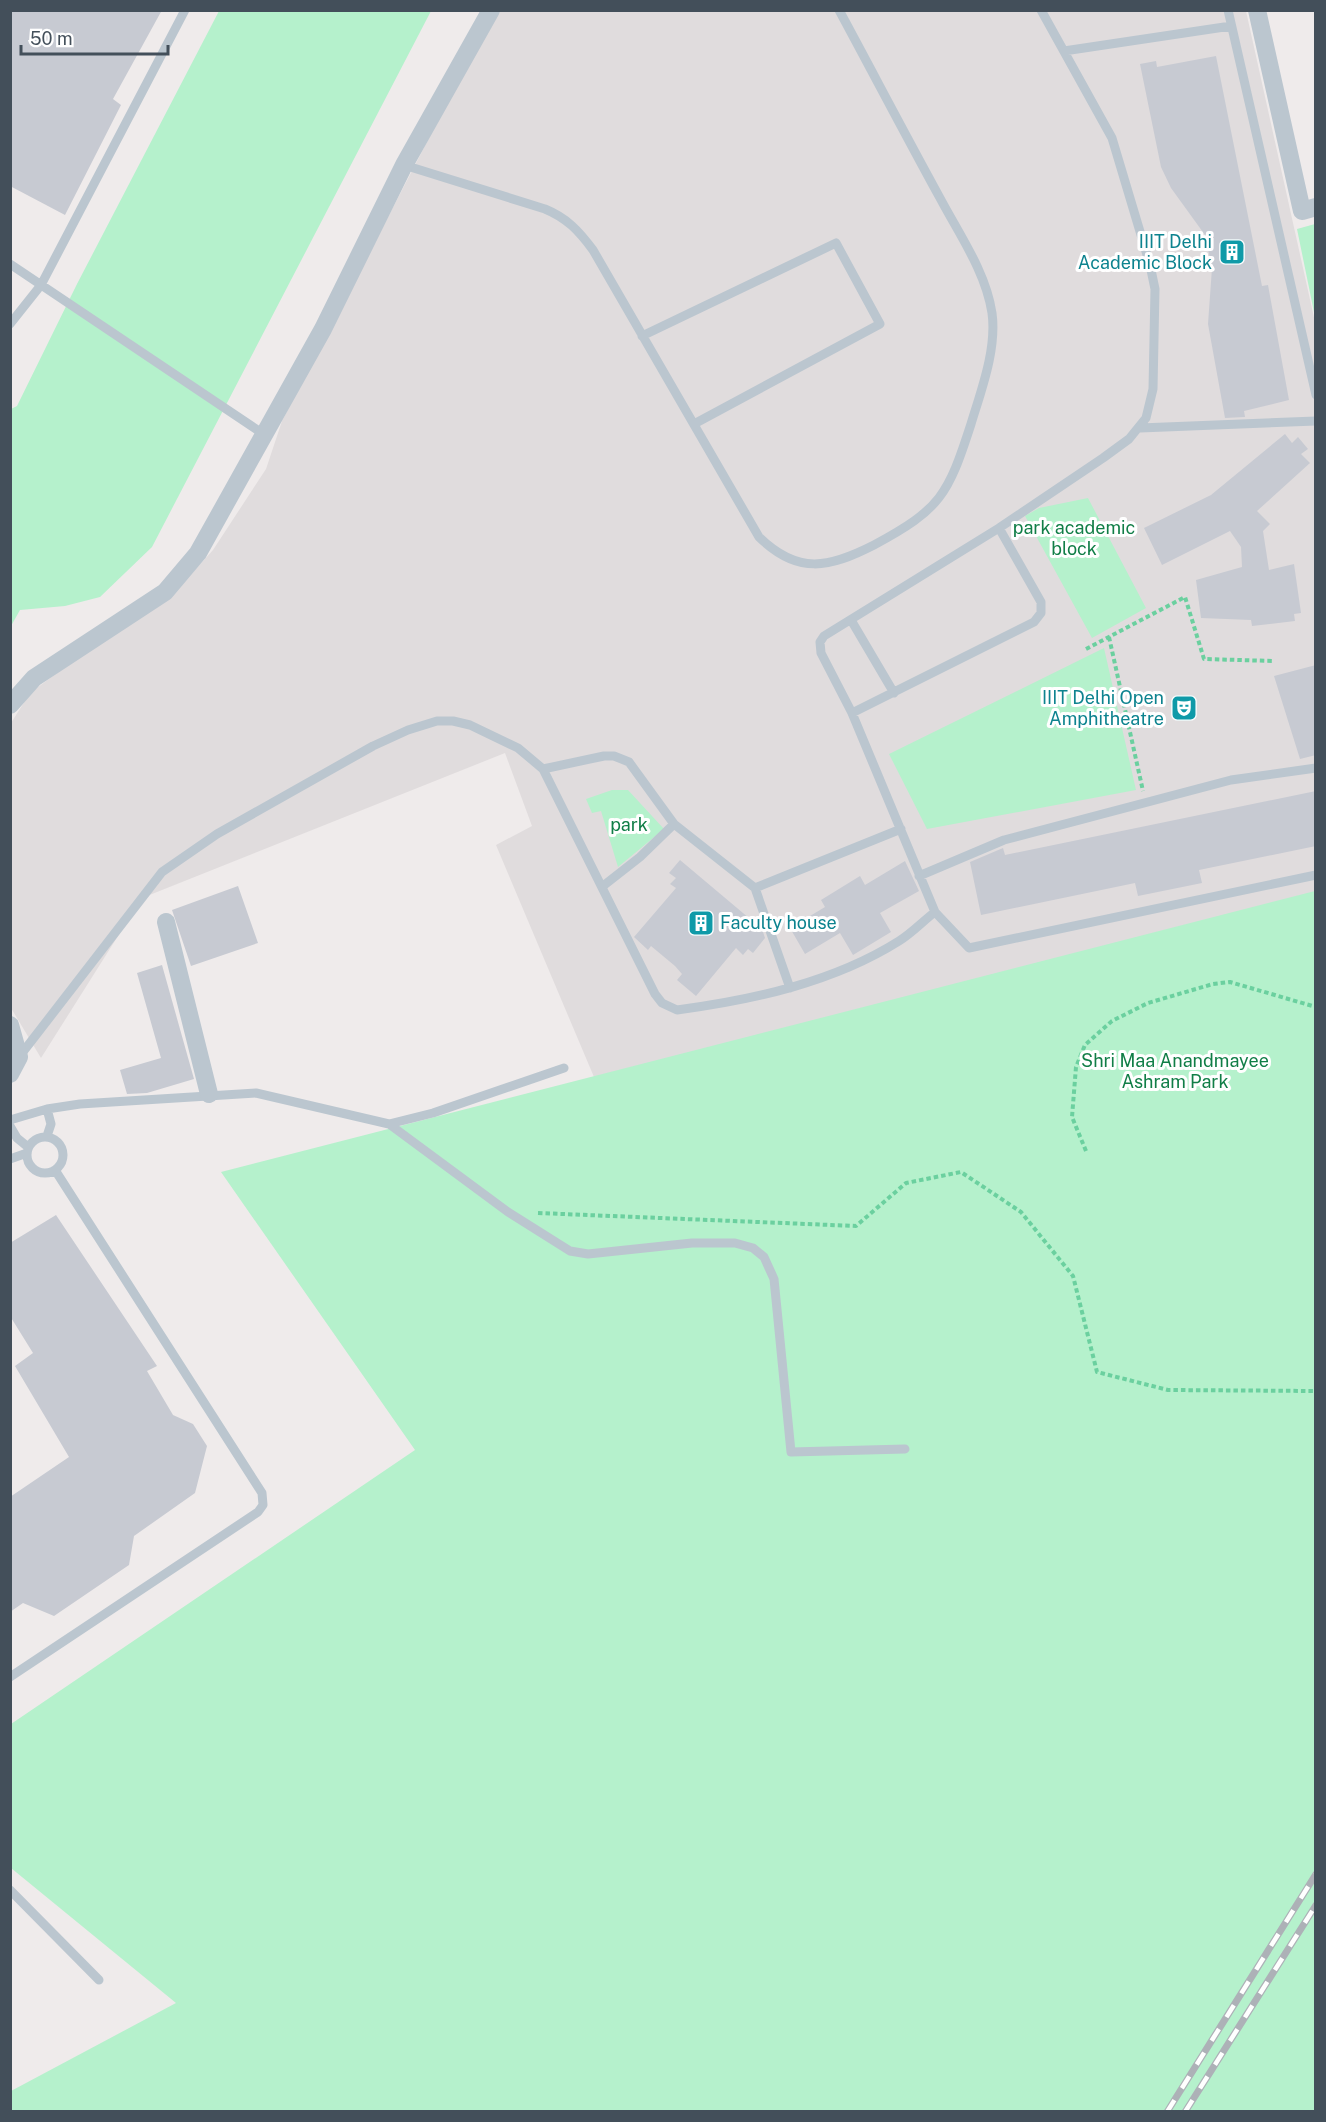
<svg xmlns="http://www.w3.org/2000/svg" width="1326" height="2122" font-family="'Public Sans',sans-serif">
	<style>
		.education { fill: #e0dcdd }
		.green { fill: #b5f1cc }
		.building { fill: #c7cad2 }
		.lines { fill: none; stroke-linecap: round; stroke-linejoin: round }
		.path { stroke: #6bd09f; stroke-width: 4; stroke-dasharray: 4.5 3; stroke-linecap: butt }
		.service { stroke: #bbc6cf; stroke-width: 9 }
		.minor { stroke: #bbc6cf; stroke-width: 18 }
		.rail-casing { stroke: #adb1b7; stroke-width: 7 }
		.rail { stroke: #fff; stroke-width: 4.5; stroke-dasharray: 14; stroke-linecap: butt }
		.labels { text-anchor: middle; stroke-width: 6; stroke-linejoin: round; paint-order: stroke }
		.culture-label { font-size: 18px; fill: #0d838f; stroke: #fff; text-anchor: end }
		.park-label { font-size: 18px; fill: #117e47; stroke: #fff }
	</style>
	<rect width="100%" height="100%" fill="#efebeb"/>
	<path class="education" d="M 495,11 L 1246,11 L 1315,322 L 1315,893 L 594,1077 L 496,845 L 532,826 L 505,753 L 142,898 L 41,1058 L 11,1008 L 11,723 L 30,693 L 84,653 L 176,591 L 213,550 L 266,469 L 282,421 Z"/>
	<path class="green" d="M 219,11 L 431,11 L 152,547 L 100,597 L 65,606 L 20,610 L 11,626 L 11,409 L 17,406 L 77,284 Z
		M 1315,224 L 1316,224 L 1315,317 L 1297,229 Z
		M 1088,498 L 1146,608 L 1092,638 L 1025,516 L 1039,508 Z
		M 1104,648 L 1136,790 L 927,829 L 889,754 Z
		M 612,790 L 628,790 L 664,829 L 618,867 L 601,811 L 592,813 L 586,799 Z
		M 1315,891 L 1315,2111 L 11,2112 L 11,2091 L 176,2003 L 11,1868 L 11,1724 L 415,1450 L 221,1172 Z"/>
	<path class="building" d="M 10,10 L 162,10 L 113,99 L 121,105 L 65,215 L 10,186 Z
		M 1216,56 L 1262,286 L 1268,285 L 1289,400 L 1244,411 L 1245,417 L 1225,418 L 1208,324 L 1212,268 L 1205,235 L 1171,188 L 1161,167 L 1140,64 L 1156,61 L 1157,67 Z
		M 1285,434 L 1292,443 L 1298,437 L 1308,449 L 1301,454 L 1310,463 L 1257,511 L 1270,524 L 1263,531 L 1269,570 L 1294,564 L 1301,613 L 1294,614 L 1295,621 L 1252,626 L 1251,620 L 1201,618 L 1196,580 L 1242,567 L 1241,547 L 1230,531 L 1162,565 L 1144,528 L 1211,495 Z
		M 1316,665 L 1316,755 L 1300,759 L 1274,676 Z
		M 1316,791 L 1316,846 L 1199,870 L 1202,883 L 1138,896 L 1135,883 L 981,915 L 970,862 L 1003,848 L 1005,855 Z
		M 680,860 L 762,929 L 765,938 L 753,953 L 748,949 L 743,955 L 736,948 L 696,996 L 677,980 L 682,974 L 675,966 L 651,946 L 648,950 L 634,937 L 676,888 L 670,884 L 676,878 L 669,873 Z
		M 905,861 L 919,891 L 880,913 L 891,932 L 853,955 L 840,933 L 805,954 L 790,928 L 825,907 L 821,900 L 860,876 L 865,885 Z
		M 238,886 L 258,943 L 191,966 L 172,910 Z
		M 162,965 L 194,1079 L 147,1093 L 127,1094 L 120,1070 L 161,1058 L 137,973 Z
		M 56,1215 L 157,1366 L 147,1371 L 173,1415 L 193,1424 L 207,1446 L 195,1493 L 134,1536 L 129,1565 L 54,1616 L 23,1603 L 10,1612 L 10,1497 L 69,1457 L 15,1366 L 33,1353 L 10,1316 L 10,1243 Z"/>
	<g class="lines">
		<path class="path" d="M 1109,637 L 1143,791
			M 1086,649 L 1185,597 L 1204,659 L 1274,661
			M 1086,1151 L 1072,1117 L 1076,1067 L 1085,1045 L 1112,1021 L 1148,1003 L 1213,984 L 1230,982 L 1316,1007
			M 538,1213 L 856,1226 L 906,1183 L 961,1172 L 1021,1212 L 1073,1276 L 1097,1372 L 1168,1390 L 1316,1391"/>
		<path class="service" d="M 1228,10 L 1316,395
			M 1064,51 L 1231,26
			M 404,165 L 545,209 C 567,218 579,231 593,250 L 759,537 C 798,575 829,568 874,545 C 941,509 948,495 971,424 C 981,391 997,349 992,313 C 986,272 959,234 940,198 C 906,136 873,73 839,10
			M 10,264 L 265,435
			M 10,324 L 41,285 L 185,10
			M 642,336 L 836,243 L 880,324 L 694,424
			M 1140,428 L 1316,421
			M 851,620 L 894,693
			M 852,713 L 1034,622 L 1041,613 L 1041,602 L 999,528
			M 543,769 L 604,756 L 614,756 L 629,762 L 674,824 L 755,888 L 901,829
			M 919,876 L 1004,840 L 1231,780 L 1316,768
			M 603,886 L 640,857 L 674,824
			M 755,888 L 790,988
			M 935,912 L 852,713 L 821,653 L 820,642 L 824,636 L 999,528 L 1103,458 L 1129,439 L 1146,418 L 1153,389 L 1155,289 L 1150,265 L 1112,138 L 1041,10
			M 19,1057 L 162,872 L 217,834 L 373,746 L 408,730 L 437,721 L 453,721 L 470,725 L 518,748 L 543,769 L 655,994 L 662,1003 L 677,1010 C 753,1000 834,982 899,941 C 912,933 923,921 935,912 L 969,948 L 1316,875
			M 47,1109 L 51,1124 L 47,1136
			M 10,1120 L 47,1109 L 80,1104 L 256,1093 L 389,1124 L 508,1212 L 570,1251 L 588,1254 L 692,1243 L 735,1243 L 753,1248 L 764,1257 L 774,1279 L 791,1452 L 905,1449
			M 389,1124 L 433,1113 L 564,1068
			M 10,1126 L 17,1138 L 28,1147
			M27 1155a18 18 0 1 1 36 0a18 18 0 1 1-36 0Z
			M 10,1159 L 27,1153
			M 10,1677 L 258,1512 L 263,1505 L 262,1493 L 55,1170
			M 10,1890 L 99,1980"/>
		<path class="minor" d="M 1257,10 L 1302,211 L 1316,207
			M 10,705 L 34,678 L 165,592 L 198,553 L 323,329 L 404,165 L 491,10
			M 166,922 L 209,1094
			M 10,1025 L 19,1057 L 10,1074"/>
		<g class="rail-casing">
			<path id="rail" d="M 1167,2112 L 1316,1874
				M 1185,2112 L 1316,1905"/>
		</g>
		<use href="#rail" class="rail"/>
	</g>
	<defs>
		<g id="building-square" transform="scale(1.35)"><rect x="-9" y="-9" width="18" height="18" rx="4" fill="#0f9aa8" stroke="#fff"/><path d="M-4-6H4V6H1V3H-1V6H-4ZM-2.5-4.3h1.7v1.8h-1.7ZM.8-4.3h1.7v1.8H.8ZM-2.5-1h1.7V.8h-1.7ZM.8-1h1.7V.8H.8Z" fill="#fff"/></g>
		<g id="theatre-square" transform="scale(1.35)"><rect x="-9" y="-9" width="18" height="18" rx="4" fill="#0f9aa8" stroke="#fff"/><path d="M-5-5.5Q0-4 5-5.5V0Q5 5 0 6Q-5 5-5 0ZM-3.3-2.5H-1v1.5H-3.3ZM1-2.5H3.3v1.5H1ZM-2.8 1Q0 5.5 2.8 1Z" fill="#fff"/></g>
	</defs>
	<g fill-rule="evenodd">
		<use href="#building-square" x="1232" y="252"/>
		<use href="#theatre-square" x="1184" y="708"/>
		<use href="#building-square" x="701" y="923"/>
	</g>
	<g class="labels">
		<g class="culture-label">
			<text x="1212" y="248">IIIT Delhi<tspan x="1212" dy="21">Academic Block</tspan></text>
			<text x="1164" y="704">IIIT Delhi Open<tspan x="1164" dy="21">Amphitheatre</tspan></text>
			<text x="720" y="929" text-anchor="start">Faculty house</text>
		</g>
		<g class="park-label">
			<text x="1074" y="534">park academic<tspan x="1074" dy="21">block</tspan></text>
			<text x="629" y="831">park</text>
			<text x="1175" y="1067">Shri Maa Anandmayee<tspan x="1175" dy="21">Ashram Park</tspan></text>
		</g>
	</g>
	<rect width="1326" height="2122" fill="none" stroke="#434f5a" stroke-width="24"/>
	<path d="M21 45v9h147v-9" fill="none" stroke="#434f5a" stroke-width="3"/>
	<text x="30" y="45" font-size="18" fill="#434f5a" stroke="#ffffff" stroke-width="4.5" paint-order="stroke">50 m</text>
</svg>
